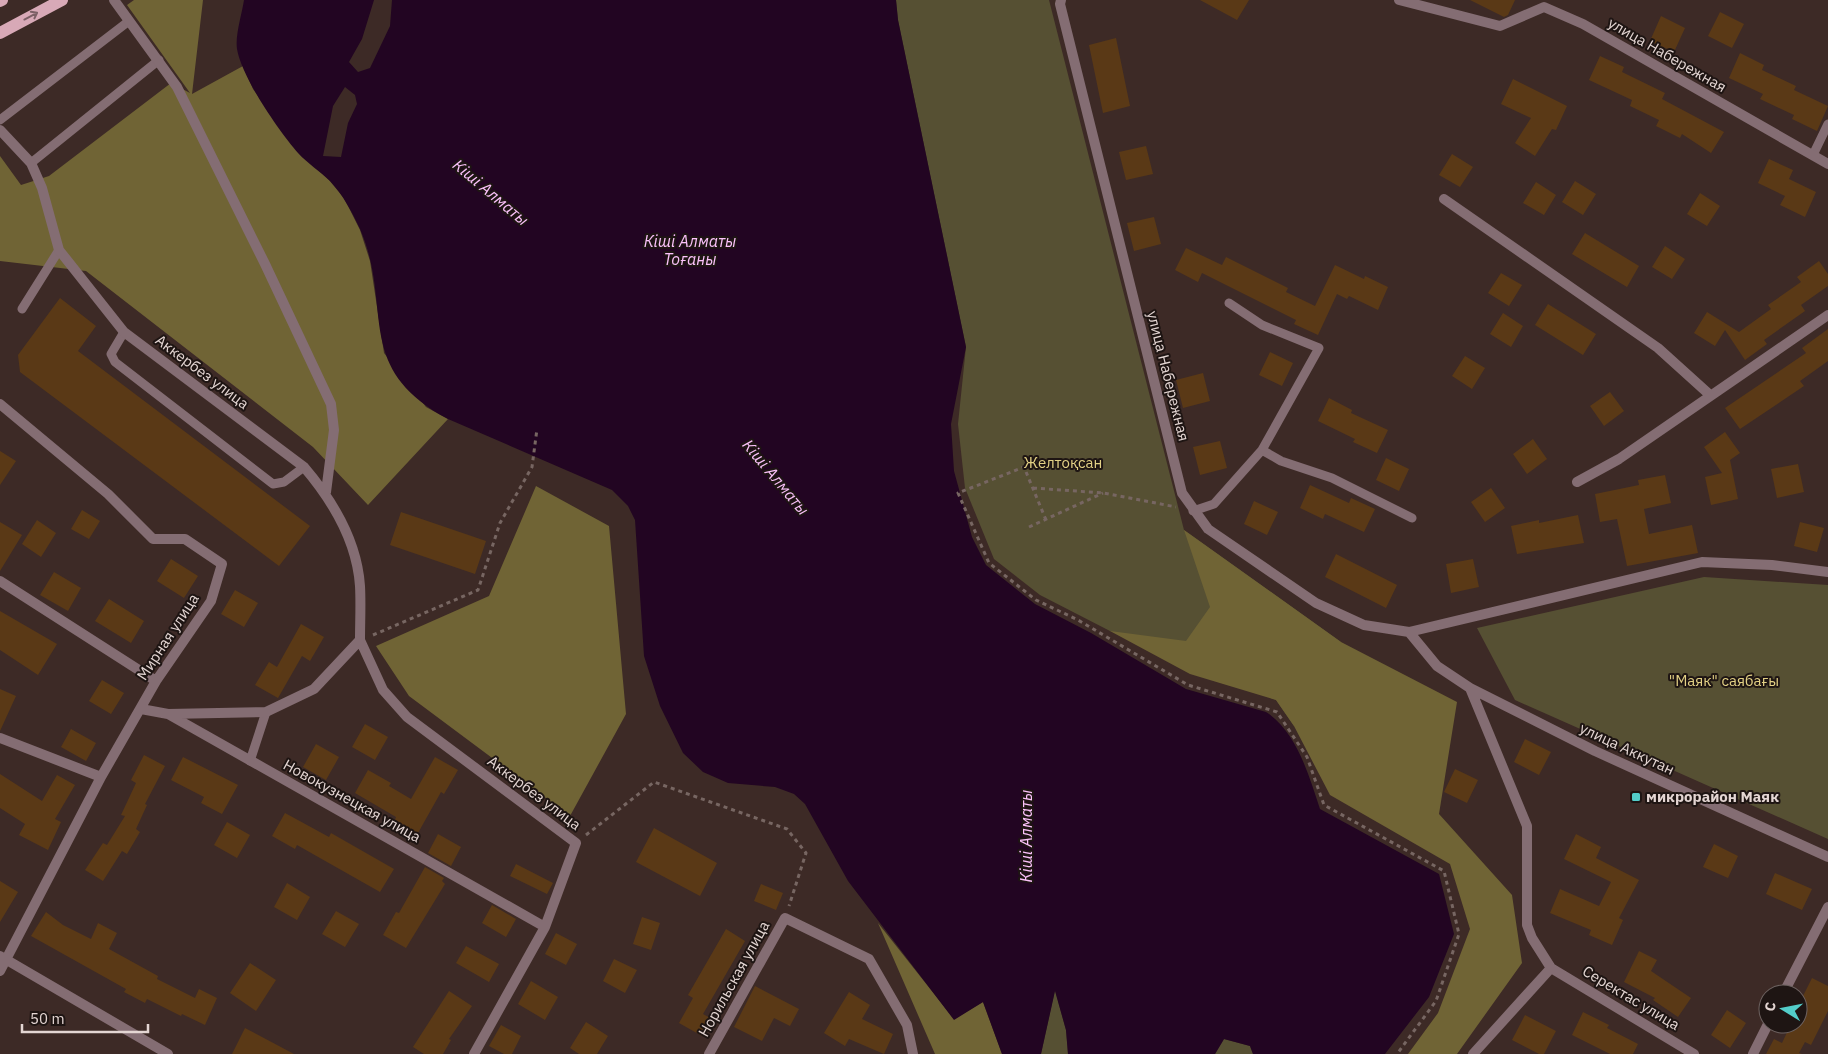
<svg xmlns="http://www.w3.org/2000/svg" width="1828" height="1054" font-family="'IBM Plex Sans',sans-serif">
	<style>
		.green { fill: #565033 }
		.forest { fill: #706435 }
		.water { fill: #220522; fill-rule: evenodd }
		.building { fill: #5a3916 }
		.lines { fill: none; stroke-linecap: round; stroke-linejoin: round }
		.path { stroke: #776662; stroke-width: 3; stroke-dasharray: 4 4; stroke-linecap: butt }
		.service { stroke: #846d73; stroke-width: 9 }
		.minor { stroke: #846d73; stroke-width: 10 }
		.primary { stroke: #d8a9b7; stroke-width: 12 }
		.oneway { stroke: #7b5f65 }
		.poi-dot { fill: #53cdc9; stroke: #1e1513; stroke-width: 2 }
		.labels { text-anchor: middle; stroke-width: 4; stroke-linejoin: round; paint-order: stroke }
		.street-label { font-size: 15px; fill: #e4d6d3; stroke: #1e1513 }
		.park-label { font-size: 15px; fill: #e3d185; stroke: #1e1513 }
		.poi-label { font-size: 15px; font-weight: bold; fill: #e4d6d3; stroke: #1e1513; text-anchor: start }
		.water-label { font-size: 16px; font-style: italic; fill: #fcc2fb; stroke: #1e1513 }
	</style>
	<rect width="100%" height="100%" fill="#3d2a26"/>
	<path class="green" d="M 896,0 L 1049,0 L 1184,530 L 1341,642 L 1294,726 L 1276,700 L 1110,631 L 1040,595 L 994,559 L 965,488 L 958,424 L 966,347 L 898,20 Z
		M 1704,577 L 1828,585 L 1828,839 L 1515,700 L 1477,628 Z
		M 1055,990 L 1066,1030 L 1068,1054 L 1041,1054 Z
		M 1224,1039 L 1250,1046 L 1253,1054 L 1215,1054 Z"/>
	<path class="forest" d="M 134,0 L 203,0 L 192,94 L 243,66 L 253,89 L 297,151 L 329,180 L 344,198 L 360,230 L 370,261 L 384,353 L 426,407 L 448,419 L 368,505 L 313,447 L 86,271 L 0,261 L 0,156 L 21,185 L 49,176 L 171,83 L 190,93 L 127,5 Z
		M 536,486 L 609,526 L 626,714 L 570,816 L 409,696 L 376,646 L 489,596 Z
		M 1184,530 L 1341,642 L 1457,702 L 1439,814 L 1512,895 L 1522,963 L 1457,1054 L 1408,1054 L 1438,1013 L 1470,929 L 1450,864 L 1330,795 L 1294,726 L 1276,700 L 1190,674 L 1110,631 L 1186,641 L 1210,607 Z
		M 878,923 L 954,1019 L 983,1002 L 1002,1054 L 935,1054 Z"/>
	<path class="water" d="M 244,0 L 374,0 L 362,39 L 349,62 L 358,72 L 370,68 L 390,26 L 392,0 L 896,0 L 898,20 L 966,347 L 951,424 L 954,471 L 972,537 L 986,565 L 1035,604 L 1091,633 L 1186,689 L 1266,712 C 1297,732 1309,776 1320,809 L 1439,874 L 1454,934 L 1429,997 L 1385,1054 L 1253,1054 L 1250,1046 L 1224,1039 L 1215,1054 L 1068,1054 L 1066,1030 L 1055,991 L 1041,1054 L 1002,1054 L 983,1002 L 954,1020 L 848,881 L 805,804 L 794,794 L 775,787 L 728,783 L 703,772 L 683,753 L 660,706 L 644,656 L 635,520 L 628,506 L 612,490 L 448,419 C 352,368 394,307 360,229 C 352,212 343,195 330,181 C 320,171 308,164 298,153 C 279,131 242,78 237,49 C 235,35 242,14 244,0 ZM 345,87 L 355,95 L 357,104 L 348,123 L 341,157 L 323,156 L 333,106 Z"/>
	<path class="building" d="M 1200,0 L 1249,0 L 1237,20 Z
		M 1470,0 L 1515,0 L 1508,15 L 1504,17 Z
		M 1720,12 L 1744,24 L 1732,48 L 1708,36 Z
		M 1661,16 L 1685,28 L 1674,52 L 1650,41 Z
		M 1116,38 L 1130,106 L 1103,113 L 1089,45 Z
		M 1740,53 L 1764,65 L 1762,70 L 1796,86 L 1794,90 L 1828,106 L 1817,131 L 1792,119 L 1794,115 L 1760,99 L 1763,94 L 1729,78 Z
		M 1600,56 L 1624,67 L 1622,72 L 1665,93 L 1662,99 L 1724,132 L 1711,153 L 1682,134 L 1680,138 L 1656,126 L 1659,120 L 1630,106 L 1632,100 L 1589,80 Z
		M 1513,79 L 1567,106 L 1556,130 L 1552,129 L 1535,156 L 1515,143 L 1531,118 L 1501,104 Z
		M 1146,146 L 1153,174 L 1126,180 L 1119,152 Z
		M 1452,154 L 1473,167 L 1460,187 L 1439,175 Z
		M 1769,159 L 1793,170 L 1789,179 L 1816,192 L 1805,217 L 1780,205 L 1785,196 L 1758,183 Z
		M 1575,181 L 1596,194 L 1583,215 L 1562,202 Z
		M 1536,182 L 1556,195 L 1544,215 L 1523,203 Z
		M 1700,193 L 1720,206 L 1707,226 L 1687,214 Z
		M 1154,217 L 1161,244 L 1134,251 L 1127,223 Z
		M 1585,233 L 1639,266 L 1627,287 L 1572,254 Z
		M 1665,246 L 1685,259 L 1672,279 L 1652,267 Z
		M 1186,248 L 1222,265 L 1226,257 L 1288,288 L 1286,292 L 1315,306 L 1335,265 L 1364,279 L 1365,276 L 1388,287 L 1378,310 L 1349,296 L 1347,299 L 1337,294 L 1318,335 L 1294,324 L 1296,320 L 1202,273 L 1198,282 L 1175,270 Z
		M 1819,261 L 1828,274 L 1828,286 L 1801,305 L 1805,311 L 1764,340 L 1767,344 L 1745,360 L 1725,330 L 1715,346 L 1694,333 L 1707,312 L 1739,332 L 1771,309 L 1768,305 L 1801,282 L 1797,277 Z
		M 1501,273 L 1522,285 L 1509,306 L 1488,293 Z
		M 60,298 L 96,326 L 78,351 L 310,526 L 279,566 L 20,372 L 18,355 Z
		M 1548,304 L 1596,334 L 1583,355 L 1535,325 Z
		M 1503,313 L 1523,326 L 1511,347 L 1490,334 Z
		M 1828,329 L 1828,361 L 1800,381 L 1804,386 L 1740,429 L 1725,408 L 1806,353 L 1802,348 Z
		M 1270,352 L 1293,363 L 1282,386 L 1259,375 Z
		M 1465,356 L 1485,368 L 1472,389 L 1452,376 Z
		M 1203,373 L 1210,401 L 1183,408 L 1176,380 Z
		M 1610,392 L 1624,411 L 1604,426 L 1590,406 Z
		M 1329,398 L 1352,410 L 1351,413 L 1388,430 L 1377,453 L 1353,442 L 1355,439 L 1318,421 Z
		M 1725,432 L 1740,453 L 1730,460 L 1738,499 L 1711,505 L 1705,477 L 1722,473 L 1704,447 Z
		M 1533,439 L 1547,459 L 1527,474 L 1513,454 Z
		M 1220,441 L 1227,468 L 1200,475 L 1193,447 Z
		M 0,451 L 16,461 L 0,485 Z
		M 1386,458 L 1409,469 L 1399,491 L 1376,480 Z
		M 1798,464 L 1804,492 L 1777,498 L 1771,469 Z
		M 1665,475 L 1671,503 L 1644,509 L 1649,534 L 1692,525 L 1698,553 L 1627,566 L 1617,519 L 1600,522 L 1595,494 L 1639,485 L 1638,480 Z
		M 1310,485 L 1349,503 L 1351,498 L 1375,509 L 1364,532 L 1325,514 L 1323,519 L 1300,508 Z
		M 1491,488 L 1505,508 L 1485,522 L 1471,502 Z
		M 1254,501 L 1278,512 L 1267,535 L 1244,524 Z
		M 82,510 L 100,521 L 89,539 L 71,529 Z
		M 401,512 L 486,541 L 475,574 L 390,545 Z
		M 1578,515 L 1584,543 L 1517,554 L 1511,526 L 1539,520 L 1539,523 Z
		M 37,520 L 56,533 L 41,557 L 22,544 Z
		M 0,522 L 22,535 L 0,571 Z
		M 1800,522 L 1824,528 L 1817,552 L 1794,546 Z
		M 1336,554 L 1397,585 L 1386,608 L 1325,577 Z
		M 171,559 L 198,576 L 184,598 L 157,581 Z
		M 1473,559 L 1479,587 L 1451,593 L 1446,564 Z
		M 54,572 L 81,588 L 68,611 L 40,595 Z
		M 235,590 L 258,603 L 244,627 L 221,614 Z
		M 109,599 L 144,621 L 131,643 L 95,621 Z
		M 0,611 L 57,644 L 38,675 L 0,650 Z
		M 301,624 L 324,637 L 310,661 L 302,656 L 278,698 L 255,685 L 269,662 L 277,667 Z
		M 102,680 L 124,693 L 111,714 L 89,701 Z
		M 0,689 L 16,696 L 0,731 Z
		M 365,724 L 388,737 L 375,760 L 352,747 Z
		M 71,729 L 96,743 L 86,761 L 61,747 Z
		M 1525,739 L 1551,752 L 1539,775 L 1514,762 Z
		M 316,744 L 339,757 L 326,780 L 303,767 Z
		M 144,755 L 165,766 L 145,804 L 147,805 L 136,829 L 140,832 L 127,854 L 122,851 L 103,881 L 85,870 L 103,843 L 107,845 L 125,816 L 121,815 L 136,783 L 131,780 Z
		M 183,757 L 238,785 L 222,814 L 201,803 L 204,797 L 171,780 Z
		M 435,757 L 458,770 L 444,794 L 441,792 L 418,833 L 395,820 L 396,817 L 355,793 L 368,770 L 391,783 L 389,786 L 411,799 Z
		M 1455,769 L 1478,780 L 1467,803 L 1444,792 Z
		M 0,774 L 42,801 L 57,775 L 75,785 L 55,819 L 61,822 L 48,850 L 19,835 L 25,824 L 0,808 Z
		M 285,813 L 329,837 L 331,833 L 394,869 L 380,892 L 297,845 L 295,849 L 272,836 Z
		M 227,822 L 250,835 L 237,858 L 214,845 Z
		M 654,828 L 717,863 L 700,896 L 636,862 Z
		M 438,834 L 461,847 L 451,866 L 428,853 Z
		M 1576,834 L 1601,847 L 1596,858 L 1639,880 L 1619,918 L 1623,920 L 1612,945 L 1589,935 L 1591,930 L 1550,913 L 1560,889 L 1599,906 L 1611,882 L 1564,859 Z
		M 1714,844 L 1738,856 L 1728,878 L 1703,867 Z
		M 516,864 L 553,883 L 547,894 L 510,876 Z
		M 425,867 L 444,878 L 442,881 L 445,884 L 406,948 L 383,935 L 396,912 L 399,913 Z
		M 1775,873 L 1812,889 L 1802,910 L 1766,894 Z
		M 0,881 L 18,892 L 0,922 Z
		M 287,883 L 310,897 L 297,920 L 274,907 Z
		M 761,884 L 783,893 L 776,910 L 754,901 Z
		M 492,905 L 516,919 L 506,937 L 482,923 Z
		M 336,911 L 359,924 L 345,947 L 322,934 Z
		M 46,912 L 63,925 L 91,939 L 98,923 L 117,933 L 109,949 L 158,976 L 157,979 L 195,998 L 199,989 L 217,998 L 205,1025 L 182,1014 L 181,1016 L 147,999 L 145,1003 L 124,992 L 126,989 L 31,936 Z
		M 642,917 L 660,923 L 651,950 L 633,944 Z
		M 726,929 L 745,941 L 703,1014 L 712,1019 L 702,1036 L 679,1023 L 693,998 L 688,995 Z
		M 556,933 L 577,944 L 566,965 L 545,954 Z
		M 466,946 L 499,964 L 489,982 L 456,963 Z
		M 1639,951 L 1657,960 L 1651,971 L 1691,998 L 1678,1017 L 1653,1000 L 1655,998 L 1624,982 Z
		M 614,959 L 637,970 L 625,993 L 603,981 Z
		M 250,963 L 276,980 L 256,1011 L 230,993 Z
		M 1812,978 L 1828,986 L 1828,1011 L 1811,1045 L 1805,1042 L 1799,1053 L 1802,1054 L 1766,1054 L 1774,1039 L 1782,1043 L 1791,1024 L 1798,1024 L 1798,1006 Z
		M 531,981 L 558,997 L 545,1020 L 518,1004 Z
		M 755,986 L 799,1009 L 790,1026 L 774,1018 L 762,1041 L 734,1027 Z
		M 449,991 L 472,1006 L 449,1039 L 451,1040 L 443,1054 L 424,1054 L 413,1047 Z
		M 849,992 L 870,1005 L 862,1019 L 893,1034 L 884,1054 L 849,1039 L 845,1046 L 824,1033 Z
		M 1727,1010 L 1746,1023 L 1730,1048 L 1711,1035 Z
		M 1583,1012 L 1609,1025 L 1607,1028 L 1638,1044 L 1633,1054 L 1610,1054 L 1572,1035 Z
		M 1525,1015 L 1556,1031 L 1544,1054 L 1539,1054 L 1512,1040 Z
		M 586,1022 L 608,1036 L 597,1054 L 579,1054 L 570,1048 Z
		M 501,1025 L 521,1036 L 512,1054 L 504,1054 L 489,1046 Z
		M 245,1028 L 294,1054 L 232,1054 Z"/>
	<g class="lines">
		<path class="path" d="M 1033,488 L 1104,493 L 1176,507
			M 1046,520 L 1024,467 L 958,493 L 989,563 L 1036,600 L 1078,620 L 1188,685 L 1277,712 L 1307,757 L 1324,805 L 1444,871 L 1459,934 L 1436,1001 L 1397,1054
			M 1029,527 L 1103,493
			M 373,635 L 478,590 L 500,523 L 532,467 L 537,429
			M 586,835 L 654,782 L 787,829 L 806,853 L 789,906"/>
		<path class="service" d="M 0,120 L 129,21
			M 1813,155 L 1828,124
			M 31,163 L 159,60
			M 22,309 L 59,250
			M 124,332 L 111,354 L 115,362 L 273,484 L 284,482 L 304,467
			M 1262,450 L 1281,461 L 1332,478 L 1412,518
			M 1193,511 L 1214,504 L 1262,450 L 1319,348 L 1262,325 L 1229,303
			M 250,761 L 266,712"/>
		<path class="minor" d="M 114,0 L 177,87 L 265,264 L 331,404 L 334,430 L 326,492
			M 1061,0 L 1060,4 L 1182,493 L 1208,529 L 1316,603 L 1364,625 L 1409,632 L 1702,562 L 1772,565 L 1828,572
			M 1399,0 L 1500,26 L 1544,7 L 1583,24 L 1828,164
			M 0,130 L 31,163 L 42,188 L 59,250 L 124,332 L 304,467 C 333,501 357,541 360,586 C 361,604 360,622 360,640 L 314,689 L 266,712 L 168,714
			M 1444,199 L 1658,348 L 1710,395
			M 0,404 L 108,494 L 153,539 L 185,539 L 222,564 L 211,601 L 156,681 L 101,777 L 0,971
			M 1577,482 L 1619,459 L 1828,315
			M 0,581 L 156,681
			M 1409,632 L 1437,666 L 1470,688 L 1527,826 L 1527,925 L 1532,938 L 1551,968 L 1694,1054
			M 360,640 L 383,690 L 407,717 L 576,843 L 545,927 L 474,1054
			M 1470,688 L 1595,751 L 1828,857
			M 141,709 L 168,714 L 545,927
			M 0,738 L 101,777
			M 0,956 L 168,1054
			M 1783,994 L 1828,907
			M 709,1054 L 785,918 L 869,959 L 907,1025 L 913,1054
			M 1473,1054 L 1551,968
			M 1753,1054 L 1768,1024"/>
		<path class="primary" d="M 0,1 L 2,0
			M 0,33 L 62,0"/>
	</g>
	<defs><path id="oneway-shaft" d="M-6 0H5M1.5-3L5.5 0L1.5 3" fill="none" stroke-width="1.6" stroke-linecap="round" stroke-linejoin="round" transform="scale(1.25)"/></defs>
	<use class="oneway" href="#oneway-shaft" transform="translate(31 16) rotate(-28)"/>
	<rect class="poi-dot" x="1631" y="792" width="10" height="10" rx="2.5"/>
	<g class="labels">
		<g class="street-label">
			<text transform="translate(1667 55) rotate(30)" y="5">улица Набережная</text>
			<text transform="translate(202 372) rotate(37)" y="5">Аккербез улица</text>
			<text transform="translate(1168 376) rotate(76)" y="5">улица Набережная</text>
			<text transform="translate(168 637) rotate(-57)" y="5">Мирная улица</text>
			<text transform="translate(1627 749) rotate(25)" y="5">улица Аккутан</text>
			<text transform="translate(534 793) rotate(37)" y="5">Аккербез улица</text>
			<text transform="translate(352 801) rotate(29)" y="5">Новокузнецкая улица</text>
			<text transform="translate(734 979) rotate(-61)" y="5">Норильская улица</text>
			<text transform="translate(1631 998) rotate(31)" y="5">Серектас улица</text>
		</g>
		<g class="park-label">
			<text x="1063" y="468">Желтоқсан</text>
			<text x="1724" y="686">"Маяк" саябағы</text>
		</g>
		<g class="poi-label">
			<text x="1646" y="802">микрорайон Маяк</text>
		</g>
		<g class="water-label">
			<text transform="translate(491 192) rotate(40)" y="6">Кіші Алматы</text>
			<text x="690" y="247">Кіші Алматы<tspan x="690" dy="18">Тоғаны</tspan></text>
			<text transform="translate(776 477) rotate(50)" y="6">Кіші Алматы</text>
			<text transform="translate(1026 836) rotate(-90)" y="6">Кіші Алматы</text>
		</g>
	</g>
	<g transform="translate(1783 1009) rotate(280)"><circle r="24" fill="#1e1513" stroke="#6d6260"/>
	<path d="M0-4L9 19L0 12L-9 19Z" fill="#53cdc9"/>
	<text y="-8" font-size="14" font-weight="bold" text-anchor="middle" fill="#e4d6d3">С</text>
	</g>
	<path d="M22 1024v8h126v-8" fill="none" stroke="#e4d6d3" stroke-width="2.5"/>
	<text x="30" y="1024" font-size="15" fill="#e4d6d3" stroke="#1e1513" stroke-width="4" paint-order="stroke">50 m</text>
</svg>
